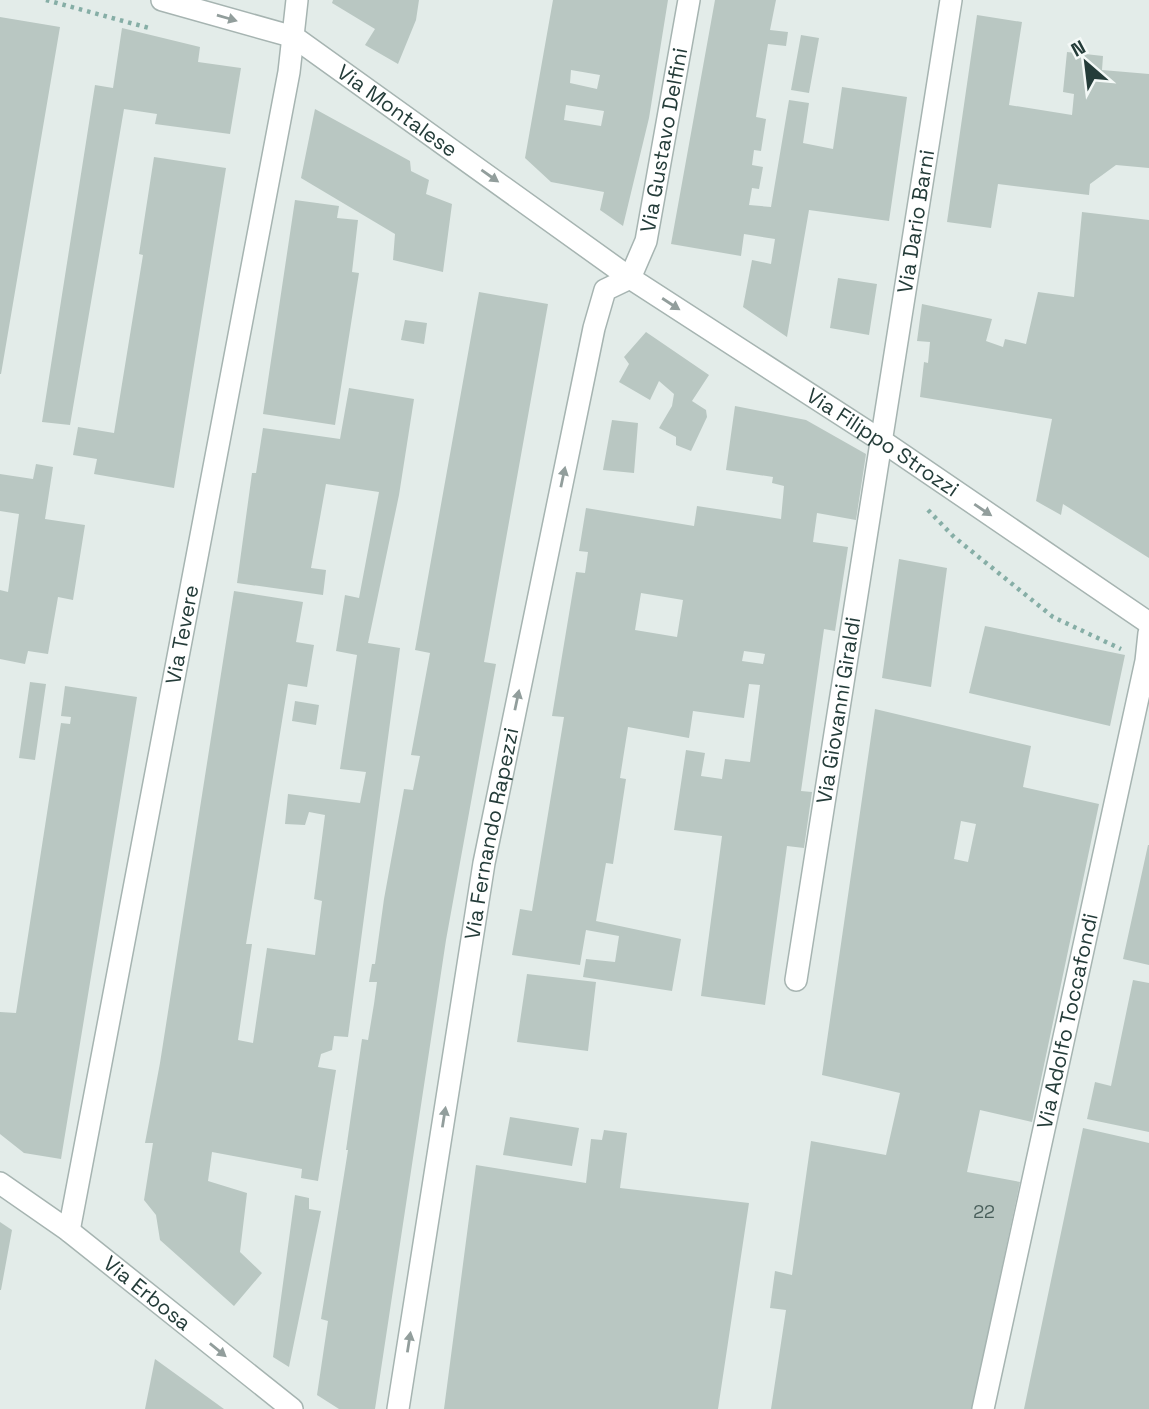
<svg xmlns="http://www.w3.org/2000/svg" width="1149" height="1409" font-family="'Space Grotesk',sans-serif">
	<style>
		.building { fill: #b9c7c2; fill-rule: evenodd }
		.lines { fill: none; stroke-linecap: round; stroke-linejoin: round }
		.minor-casing { stroke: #a6b4b1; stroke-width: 24 }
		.path { stroke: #86aea6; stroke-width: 4.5; stroke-dasharray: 3.5 5; stroke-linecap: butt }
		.minor { stroke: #fff; stroke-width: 21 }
		.oneway { fill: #929e9c }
		.labels { text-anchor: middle; stroke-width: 5; stroke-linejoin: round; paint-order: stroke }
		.number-label { font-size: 18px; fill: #495f5b }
		.street-label { font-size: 21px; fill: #243c39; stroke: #f4f9f7 }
	</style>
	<rect width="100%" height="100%" fill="#e3ece9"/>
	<path class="building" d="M 333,0 L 419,0 L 416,20 L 398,64 L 365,45 L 375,29 L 332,3 Z
		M 553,0 L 668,0 L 649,118 L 623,226 L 600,210 L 604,192 L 551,182 L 525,158 ZM 571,70 L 600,75 L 597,89 L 570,83 ZM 566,105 L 604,111 L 601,126 L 564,120 Z
		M 715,0 L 776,0 L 770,30 L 788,32 L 786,46 L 768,44 L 756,117 L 766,119 L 761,151 L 754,150 L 752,165 L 763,167 L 759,189 L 752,188 L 749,205 L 771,207 L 789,100 L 809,103 L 803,143 L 833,149 L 842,87 L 907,97 L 889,221 L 809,210 L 787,337 L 743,307 L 752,260 L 771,264 L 775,239 L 744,234 L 741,256 L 671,244 Z
		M 977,15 L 1022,22 L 1009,105 L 1072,115 L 1074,94 L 1063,92 L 1067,52 L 1103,56 L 1102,70 L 1149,74 L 1149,168 L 1116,165 L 1090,184 L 1089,195 L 998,184 L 991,228 L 947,222 Z
		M 0,17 L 60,27 L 1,374 L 0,374 Z
		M 122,28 L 200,47 L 198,62 L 241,68 L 230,134 L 155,124 L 157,114 L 124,109 L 70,425 L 42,422 L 95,85 L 113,88 Z
		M 801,35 L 819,38 L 809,93 L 791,90 Z
		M 315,109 L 410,161 L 411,171 L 429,180 L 426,194 L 452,204 L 443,272 L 393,260 L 395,234 L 301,178 Z
		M 154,157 L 226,168 L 174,488 L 94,474 L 97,459 L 73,455 L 78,427 L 114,433 L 143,255 L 139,254 Z
		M 295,200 L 339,206 L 337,218 L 358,220 L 352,272 L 359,273 L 335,425 L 263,414 Z
		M 1082,212 L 1149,220 L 1149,558 L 1063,504 L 1061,515 L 1036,501 L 1052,419 L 920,397 L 924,362 L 928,363 L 930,342 L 917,341 L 922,304 L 992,319 L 986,341 L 1003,347 L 1005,339 L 1026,344 L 1038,292 L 1074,297 Z
		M 838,278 L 877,284 L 869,335 L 830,328 Z
		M 479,292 L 548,304 L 484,662 L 496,664 L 446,940 L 375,1409 L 339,1409 L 317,1395 L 328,1321 L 321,1319 L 348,1150 L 346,1150 L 362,1039 L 368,1040 L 374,1004 L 377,982 L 369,982 L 372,964 L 375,964 L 384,899 L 404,789 L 413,790 L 420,756 L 411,755 L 430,653 L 415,650 Z
		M 405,320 L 427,323 L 424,344 L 401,340 Z
		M 646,332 L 709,375 L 692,401 L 706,410 L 707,417 L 691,451 L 676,445 L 676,437 L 659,428 L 672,406 L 674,394 L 659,381 L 650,400 L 619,382 L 629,364 L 624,357 Z
		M 349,388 L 414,399 L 399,495 L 368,643 L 400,648 L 348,1037 L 334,1036 L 332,1050 L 321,1054 L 318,1067 L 336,1070 L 318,1181 L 301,1178 L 302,1169 L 212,1152 L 208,1181 L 247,1193 L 240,1252 L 262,1273 L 234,1306 L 160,1240 L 156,1215 L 144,1200 L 153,1143 L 145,1143 L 160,1063 L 234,591 L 303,602 L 296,642 L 314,645 L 307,687 L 288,684 L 246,944 L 252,944 L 238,1040 L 253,1043 L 267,948 L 315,955 L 322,901 L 314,899 L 325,815 L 309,812 L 305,825 L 285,824 L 288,794 L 360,803 L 366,772 L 340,769 L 357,655 L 336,651 L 345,595 L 359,598 L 379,492 L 326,484 L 311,568 L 326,570 L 323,595 L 237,583 L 252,473 L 256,473 L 263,428 L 340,439 Z
		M 735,406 L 806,420 L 866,454 L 856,520 L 817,513 L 813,542 L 848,547 L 835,631 L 824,629 L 801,791 L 812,792 L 804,848 L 787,846 L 765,1005 L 701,996 L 722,836 L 674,830 L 686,750 L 705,753 L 701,776 L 722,779 L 725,759 L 750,762 L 760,685 L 749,684 L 744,718 L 693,711 L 689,738 L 628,727 L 620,778 L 626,779 L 613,864 L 606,863 L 596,921 L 681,939 L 672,991 L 583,977 L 586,959 L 615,962 L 619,936 L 586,930 L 580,965 L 512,955 L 520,909 L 532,911 L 564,717 L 552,716 L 576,572 L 585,573 L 588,552 L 579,551 L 586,508 L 694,526 L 697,506 L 781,519 L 784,486 L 772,483 L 773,477 L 726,470 ZM 641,593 L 683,600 L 677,637 L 635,630 ZM 744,651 L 765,654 L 763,664 L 742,661 Z
		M 612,420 L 638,423 L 634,473 L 603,470 Z
		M 36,464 L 53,467 L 45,519 L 85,525 L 73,600 L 58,597 L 48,654 L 28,651 L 25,664 L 0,659 L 0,590 L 8,592 L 19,514 L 0,511 L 0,474 L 33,479 Z
		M 899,559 L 947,568 L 931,687 L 882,678 Z
		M 985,626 L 1125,655 L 1110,726 L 969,693 Z
		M 30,682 L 46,684 L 35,760 L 19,758 Z
		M 65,686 L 137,697 L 61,1159 L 24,1153 L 0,1134 L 0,1012 L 16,1013 L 61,723 L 70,724 L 71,717 L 61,716 Z
		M 295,701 L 319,705 L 316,725 L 292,721 Z
		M 875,709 L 1031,746 L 1023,787 L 1099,804 L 1032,1122 L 980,1110 L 967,1172 L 1020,1182 L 972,1409 L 771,1409 L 786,1310 L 770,1308 L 775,1271 L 792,1275 L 811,1141 L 886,1155 L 900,1093 L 822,1075 ZM 961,821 L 976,824 L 968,862 L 954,859 Z
		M 1148,845 L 1149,845 L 1149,965 L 1123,959 Z
		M 527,974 L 596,982 L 588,1051 L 517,1042 Z
		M 1133,980 L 1149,983 L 1149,1132 L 1087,1119 L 1095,1082 L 1111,1086 Z
		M 510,1117 L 579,1128 L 572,1166 L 503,1155 Z
		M 1083,1128 L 1149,1143 L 1149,1409 L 1024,1409 Z
		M 604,1130 L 627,1133 L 620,1188 L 749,1203 L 718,1409 L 444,1409 L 476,1165 L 586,1183 L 591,1139 L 602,1140 Z
		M 295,1195 L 309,1198 L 309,1209 L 321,1211 L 289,1367 L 273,1357 Z
		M 0,1222 L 12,1230 L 1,1290 L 0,1290 Z
		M 155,1359 L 224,1409 L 145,1409 Z"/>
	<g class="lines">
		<g class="minor-casing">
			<g id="minor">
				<path id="s1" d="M 162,0 L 294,37 L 630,278 L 882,441 L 1149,623"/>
				<path id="s2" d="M 796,980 L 951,0"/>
				<path id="s3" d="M 0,1183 L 69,1231 L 292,1409"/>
				<path id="s4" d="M 69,1231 L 289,72 L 297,0"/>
				<path id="s5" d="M 398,1409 L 484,863 L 594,328 L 605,290 L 630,278 L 646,241 L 689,0"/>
				<path id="s6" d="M 983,1409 L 1146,661 L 1149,633"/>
			</g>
		</g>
		<path class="path" d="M 46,0 L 149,28
			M 928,510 L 954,537 L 1053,617 L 1121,649"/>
		<use href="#minor" class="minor"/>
	</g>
	<defs><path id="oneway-solid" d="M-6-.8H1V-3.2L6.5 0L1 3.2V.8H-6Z" transform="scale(1.75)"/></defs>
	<g class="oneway">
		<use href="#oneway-solid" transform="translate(227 18) rotate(16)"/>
		<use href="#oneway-solid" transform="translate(490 176) rotate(35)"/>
		<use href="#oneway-solid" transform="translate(671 304) rotate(33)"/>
		<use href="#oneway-solid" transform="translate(563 477) rotate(-78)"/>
		<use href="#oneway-solid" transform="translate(983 510) rotate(34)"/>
		<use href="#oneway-solid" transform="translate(517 700) rotate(-78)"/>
		<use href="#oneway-solid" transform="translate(444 1117) rotate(-81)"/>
		<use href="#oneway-solid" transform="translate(409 1342) rotate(-81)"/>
		<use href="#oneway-solid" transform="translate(218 1350) rotate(39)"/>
	</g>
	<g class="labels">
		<g class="number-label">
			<text x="984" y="1218">22</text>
		</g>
		<g class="street-label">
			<text dy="7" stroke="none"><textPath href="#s1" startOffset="264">Via Montalese</textPath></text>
			<text dy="7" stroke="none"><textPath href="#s5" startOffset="1309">Via Gustavo Delfini</textPath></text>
			<text dy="7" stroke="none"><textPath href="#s2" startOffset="768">Via Dario Barni</textPath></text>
			<text dy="7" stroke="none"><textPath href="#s1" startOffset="852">Via Filippo Strozzi</textPath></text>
			<text dy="7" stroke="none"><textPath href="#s4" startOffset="607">Via Tevere</textPath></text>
			<text dy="7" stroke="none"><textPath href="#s2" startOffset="273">Via Giovanni Giraldi</textPath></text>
			<text dy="7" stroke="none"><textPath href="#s5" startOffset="583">Via Fernando Rapezzi</textPath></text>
			<text dy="7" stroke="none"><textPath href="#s6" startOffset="397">Via Adolfo Toccafondi</textPath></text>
			<text dy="7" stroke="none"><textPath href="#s3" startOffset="184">Via Erbosa</textPath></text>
		</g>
	</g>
	<g transform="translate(1086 63) rotate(332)" stroke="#f4f9f7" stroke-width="5" paint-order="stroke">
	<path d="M0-5L12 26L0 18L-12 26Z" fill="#243c39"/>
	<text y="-10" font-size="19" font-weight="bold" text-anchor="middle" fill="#243c39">N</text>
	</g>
</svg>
